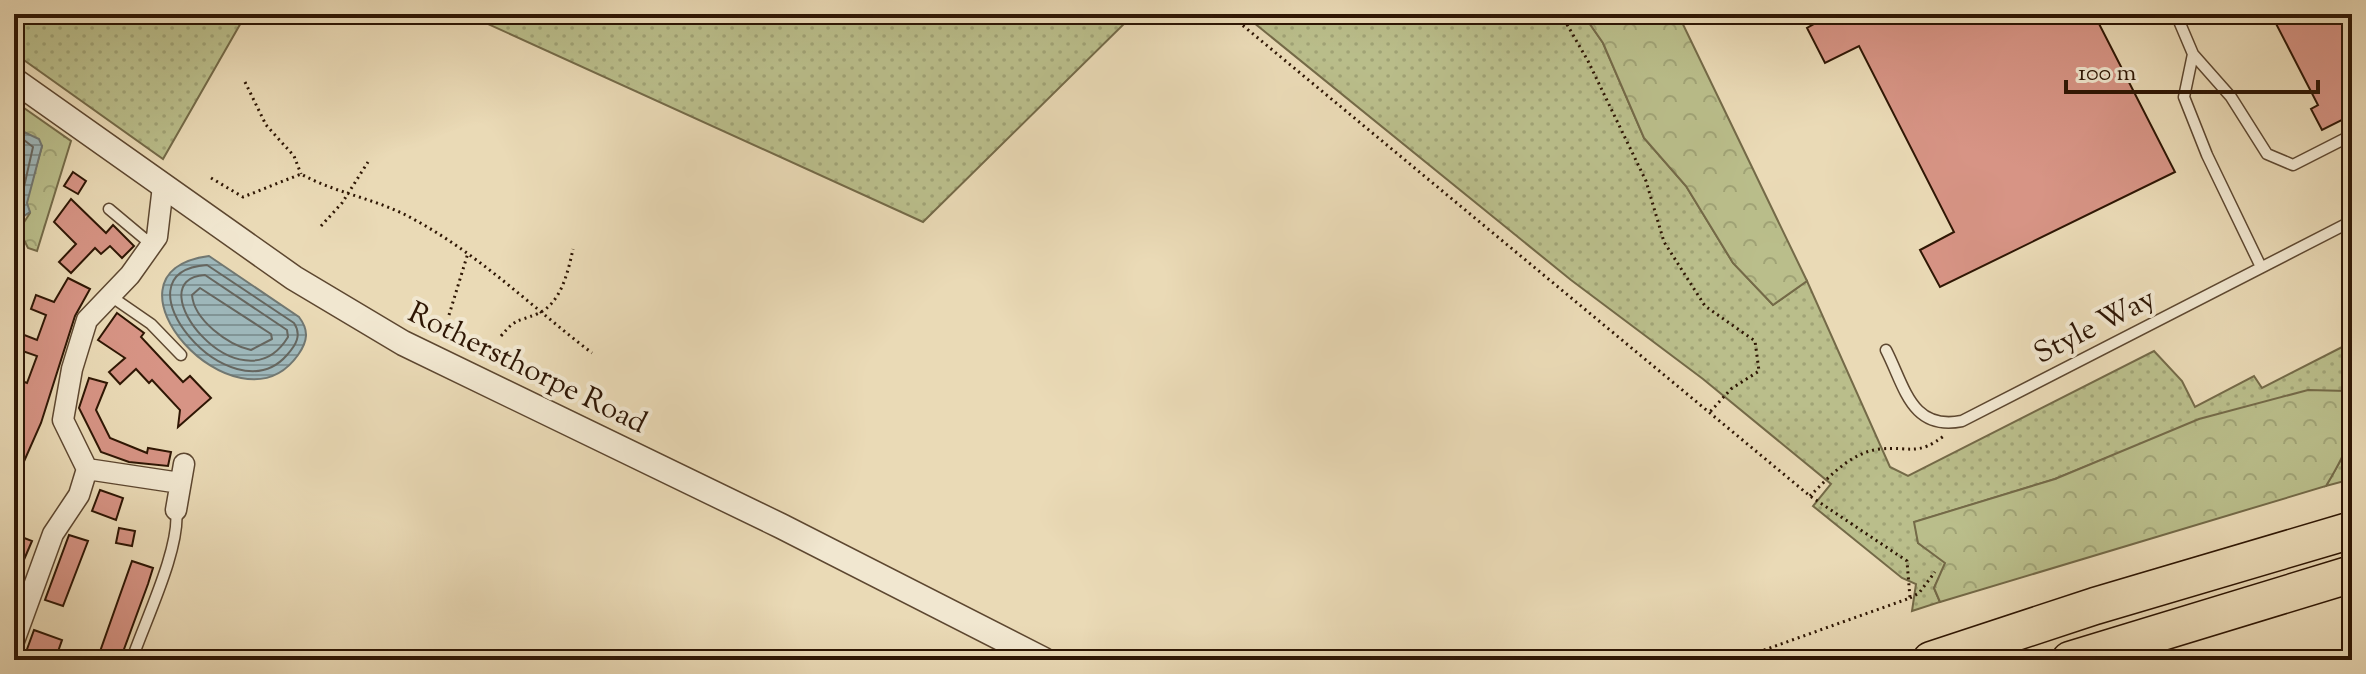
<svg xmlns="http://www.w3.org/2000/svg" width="2366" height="674" font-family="'Sorts Mill Goudy',serif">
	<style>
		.grass { fill: url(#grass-dots); stroke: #746a48; stroke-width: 2 }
		.forest { fill: url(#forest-crowns); stroke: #746a48; stroke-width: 2 }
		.water { fill: url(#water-rules); stroke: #717771; stroke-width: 2 }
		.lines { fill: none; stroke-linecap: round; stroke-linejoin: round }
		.shore { stroke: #66665f; stroke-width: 2 }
		.building { fill: #d79485; stroke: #2e1604; stroke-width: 2 }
		.service-casing { stroke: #5d4730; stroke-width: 13 }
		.minor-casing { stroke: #5d4730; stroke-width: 23 }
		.tertiary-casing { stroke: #5d4730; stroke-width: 27 }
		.motorway-casing { stroke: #2e1604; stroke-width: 39 }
		.path { stroke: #2e1604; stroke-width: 3; stroke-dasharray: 2 4; stroke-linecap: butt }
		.service { stroke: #f1e7d0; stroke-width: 10 }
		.minor { stroke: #f1e7d0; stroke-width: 20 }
		.tertiary { stroke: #f1e7d0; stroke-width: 24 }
		.motorway { stroke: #eadab6; stroke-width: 36 }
		.labels { text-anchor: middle; stroke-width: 8; stroke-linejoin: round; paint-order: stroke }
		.street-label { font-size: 30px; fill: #2e1604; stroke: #f1e7d0 }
	</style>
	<defs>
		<pattern id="grass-dots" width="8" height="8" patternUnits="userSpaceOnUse" patternTransform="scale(2)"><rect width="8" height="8" fill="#babe8b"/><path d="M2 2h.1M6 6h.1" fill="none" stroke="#a0a376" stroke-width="1.8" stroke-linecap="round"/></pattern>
		<pattern id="forest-crowns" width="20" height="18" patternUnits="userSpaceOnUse" patternTransform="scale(2)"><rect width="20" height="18" fill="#babe8b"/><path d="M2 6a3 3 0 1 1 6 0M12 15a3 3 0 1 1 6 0" fill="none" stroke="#a0a376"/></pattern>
		<pattern id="water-rules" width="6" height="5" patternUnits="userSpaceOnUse" patternTransform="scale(2)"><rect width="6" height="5" fill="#9eb7ba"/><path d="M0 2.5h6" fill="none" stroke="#819495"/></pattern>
	</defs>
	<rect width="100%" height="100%" fill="#eadab6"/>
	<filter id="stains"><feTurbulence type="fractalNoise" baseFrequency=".0025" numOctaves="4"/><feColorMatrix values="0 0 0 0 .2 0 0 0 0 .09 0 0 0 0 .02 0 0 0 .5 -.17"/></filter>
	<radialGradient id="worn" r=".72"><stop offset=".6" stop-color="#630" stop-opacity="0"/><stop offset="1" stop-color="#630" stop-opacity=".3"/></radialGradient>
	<path class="grass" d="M 14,14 L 246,14 L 163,159 L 14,53 Z
		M 466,14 L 1134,14 L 923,222 Z
		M 1243,14 L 1583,14 L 1603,43 L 1644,138 L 1686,186 L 1733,263 L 1773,305 L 1807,281 L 1890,467 L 1908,476 L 2154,351 L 2182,381 L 2195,407 L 2254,376 L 2262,388 L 2352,342 L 2352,402 L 2347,391 L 2109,457 L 2055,479 L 1915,522 L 1918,543 L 1946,563 L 1934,588 L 1940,602 L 1912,611 L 1916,584 L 1902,578 L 1813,506 L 1831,484 L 1703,379 L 1571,280 Z
		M 2352,440 L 2352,479 L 2326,486 Z"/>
	<path class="forest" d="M 1583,14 L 1678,14 L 1807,281 L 1773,305 L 1733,263 L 1686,186 L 1644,138 L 1603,43 Z
		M 14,101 L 71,141 L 37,251 L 28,248 L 19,230 L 30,213 L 26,203 L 42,146 L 24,132 L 14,135 Z
		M 2308,390 L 2347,391 C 2362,427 2344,456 2326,486 L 1940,602 L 1934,588 L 1945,563 L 1918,543 L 1914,522 L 2055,479 L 2199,419 Z"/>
	<path class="water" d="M 24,132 L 39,139 L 42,146 L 27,203 L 30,212 L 18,220 L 14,217 L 14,135 Z
		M 209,256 L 299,317 C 309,330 308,341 298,355 C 237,441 86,272 209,256 Z"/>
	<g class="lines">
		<path class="shore" d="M 14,141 L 24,140 L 33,147 L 19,209 L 14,212
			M 207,265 L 294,323 C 302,335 296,345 287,355 C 231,419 109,272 207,265 Z
			M 205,275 L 287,330 L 288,337 C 241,414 134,279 205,275 Z
			M 200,288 L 271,334 L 272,339 L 251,350 C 228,345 194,320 192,295 Z"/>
	</g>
	<path class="building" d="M 1832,14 L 2094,14 L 2175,172 L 1940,287 L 1920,250 L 1954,232 L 1859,46 L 1825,63 L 1807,28 Z
		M 2271,14 L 2352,14 L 2352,115 L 2322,130 L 2311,109 L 2318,105 Z
		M 73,172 L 86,181 L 78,194 L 64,186 Z
		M 71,199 L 106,233 L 113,225 L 134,246 L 122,258 L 110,246 L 101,254 L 95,248 L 71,273 L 59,262 L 76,244 L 54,222 Z
		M 68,278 L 90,289 L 75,316 L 41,423 L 14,484 L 14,378 L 27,383 L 37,356 L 14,348 L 14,331 L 37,340 L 46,315 L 31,309 L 36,295 L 54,302 Z
		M 117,313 L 144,333 L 141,337 L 183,382 L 190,376 L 211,398 L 178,427 L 180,410 L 152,380 L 149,383 L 136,369 L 120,384 L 109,372 L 125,358 L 98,340 Z
		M 89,378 L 107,383 L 96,410 L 110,438 L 147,453 L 148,448 L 171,452 L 168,466 L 129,462 L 101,452 L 79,408 Z
		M 100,490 L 123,498 L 116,520 L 92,511 Z
		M 119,528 L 135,531 L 132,546 L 116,543 Z
		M 14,534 L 32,541 L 14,583 Z
		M 69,535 L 88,541 L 63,606 L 45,600 Z
		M 132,561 L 153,568 L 148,584 L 120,660 L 97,660 Z
		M 34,630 L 62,640 L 55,660 L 26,652 Z"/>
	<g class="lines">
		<g class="service-casing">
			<path id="service" d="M 2176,14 L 2193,54 L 2184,97 L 2207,155 L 2261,267
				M 2193,54 L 2231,97 L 2267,154 L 2293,165 L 2352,135
				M 109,209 L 152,245
				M 109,295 L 151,324 L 181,355
				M 1886,350 C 1905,387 1911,431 1962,421 L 2352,221
				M 135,651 C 148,615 181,545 176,510
				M 14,657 L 19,660"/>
		</g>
		<g class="minor-casing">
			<path id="minor" d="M 87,469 L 180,483
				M 176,510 L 184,464
				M 14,641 L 53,534 L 79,495 L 87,469 L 63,420 L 72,369 L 87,320 L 130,275 L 157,237 L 163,186"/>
		</g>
		<g class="tertiary-casing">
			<path id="tertiary" d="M 14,80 L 294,278 L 403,343 L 781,526 L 1044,660"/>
		</g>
		<g class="motorway-casing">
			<path id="motorway" d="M 1931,660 L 2095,606 L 2352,530
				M 2070,660 L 2352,574"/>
		</g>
		<path class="path" d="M 1229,14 L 1810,496 L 1907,561 L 1910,598 L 1736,660
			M 1561,14 L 1588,61 L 1646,181 L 1664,242 L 1705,306 L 1755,341 L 1759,371 L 1731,389 L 1709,413
			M 245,82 L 266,125 L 294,156 L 301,174
			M 211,178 L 243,197 L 301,174 C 337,194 379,199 415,220 C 481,256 533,308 592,353
			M 321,226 L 342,203 L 368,162
			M 449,315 L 468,253
			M 501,336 C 516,318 517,322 537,314 C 561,304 568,272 573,249
			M 1810,496 C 1829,477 1852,451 1881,449 C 1910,446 1917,457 1945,435
			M 1910,598 L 1919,593 L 1935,572"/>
		<use href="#service" class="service"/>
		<use href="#minor" class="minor"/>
		<use href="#tertiary" class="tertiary"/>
		<use href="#motorway" class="motorway"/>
	</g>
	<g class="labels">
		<g class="street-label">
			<text transform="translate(2094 325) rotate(-27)" y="10">Style Way</text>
			<text transform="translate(528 367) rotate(26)" y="10">Rothersthorpe Road</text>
		</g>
	</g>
	<rect width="2366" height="674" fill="none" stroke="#eadab6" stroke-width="48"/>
	<rect x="16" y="16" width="2334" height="642" fill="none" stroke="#2e1604" stroke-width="4"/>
	<rect x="24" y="24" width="2318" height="626" fill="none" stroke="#2e1604" stroke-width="2"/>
	<path d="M2066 80v12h252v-12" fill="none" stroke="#2e1604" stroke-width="4"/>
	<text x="2078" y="80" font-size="24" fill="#2e1604" stroke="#f1e7d0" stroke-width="6" paint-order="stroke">100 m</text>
	<rect width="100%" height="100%" filter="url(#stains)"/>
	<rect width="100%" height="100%" fill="url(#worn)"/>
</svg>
